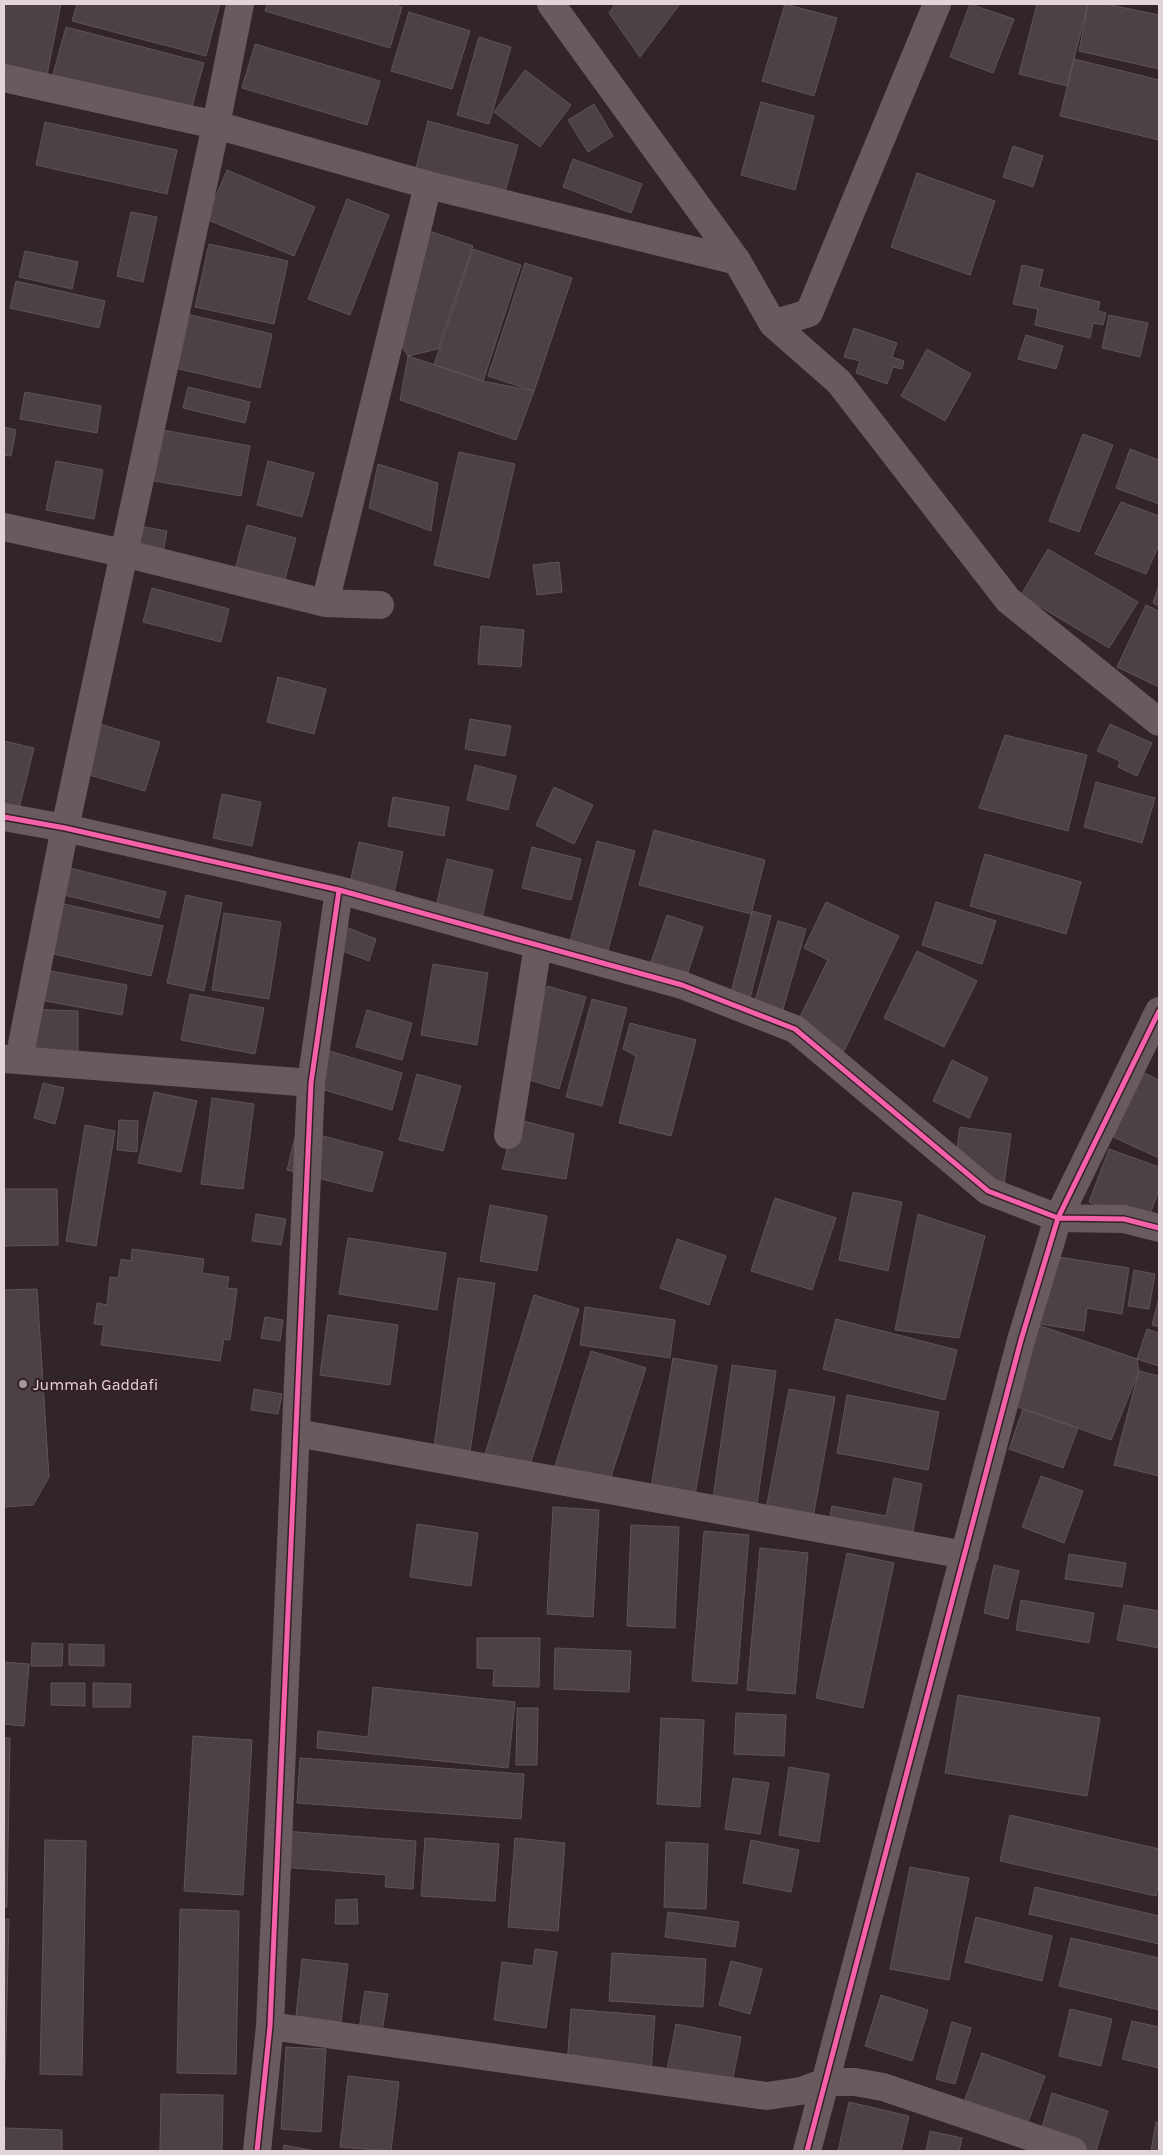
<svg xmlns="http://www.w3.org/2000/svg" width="1163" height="2155" font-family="Karla,sans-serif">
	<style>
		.building { fill: #4c4245; stroke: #5e5357 }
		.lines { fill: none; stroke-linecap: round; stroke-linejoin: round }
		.minor { stroke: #695a5f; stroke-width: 28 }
		.cycleway-casing { stroke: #362027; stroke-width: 8 }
		.cycleway { stroke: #f560ab; stroke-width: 5 }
		.poi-dot { fill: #a5979b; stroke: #362027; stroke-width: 2 }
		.labels { text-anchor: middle; stroke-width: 4.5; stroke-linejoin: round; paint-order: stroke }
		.poi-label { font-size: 16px; fill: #e3d4d8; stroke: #362027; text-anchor: start }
	</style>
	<rect width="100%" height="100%" fill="#312529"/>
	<path class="building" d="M 4,4 L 61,4 L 47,75 L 4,66 Z
		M 77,4 L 220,4 L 206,56 L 72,21 Z
		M 267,4 L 391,4 L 402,7 L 390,48 L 265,11 Z
		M 615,4 L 680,4 L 640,57 L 609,13 Z
		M 785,4 L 837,18 L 814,96 L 762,81 Z
		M 970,4 L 1014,19 L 993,73 L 950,57 Z
		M 1037,4 L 1088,4 L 1067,86 L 1019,74 Z
		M 1088,4 L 1106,4 L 1159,15 L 1159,69 L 1079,51 Z
		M 409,12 L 470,31 L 452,89 L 391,71 Z
		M 66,27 L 204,63 L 190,113 L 52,78 Z
		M 479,37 L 511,47 L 489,124 L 457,115 Z
		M 255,44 L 380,81 L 367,125 L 242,88 Z
		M 1074,59 L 1159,80 L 1159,140 L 1060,116 Z
		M 525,70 L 571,105 L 540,147 L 494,112 Z
		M 761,102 L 814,116 L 795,190 L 741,175 Z
		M 594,104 L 613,136 L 588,152 L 568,120 Z
		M 428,121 L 518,145 L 505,192 L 416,168 Z
		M 45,122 L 177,150 L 167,194 L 36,165 Z
		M 1013,146 L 1043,156 L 1033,187 L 1003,177 Z
		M 573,159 L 642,184 L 631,213 L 563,187 Z
		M 227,170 L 315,207 L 294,256 L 206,219 Z
		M 917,173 L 995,201 L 970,275 L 891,247 Z
		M 347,199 L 389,215 L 350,315 L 308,299 Z
		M 131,212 L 157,217 L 143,282 L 117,276 Z
		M 429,231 L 473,246 L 438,349 L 408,356 L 394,334 Z
		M 209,244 L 288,261 L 274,324 L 195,307 Z
		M 473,249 L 521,265 L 483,381 L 434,365 Z
		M 25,251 L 78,262 L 72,289 L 19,277 Z
		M 525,263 L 572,278 L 534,391 L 488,376 Z
		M 1022,265 L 1043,270 L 1039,287 L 1100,302 L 1098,311 L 1106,313 L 1103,325 L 1093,323 L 1090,338 L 1035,325 L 1038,309 L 1013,304 Z
		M 16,281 L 105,301 L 99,328 L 10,308 Z
		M 187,314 L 272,334 L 260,388 L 175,368 Z
		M 1109,315 L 1148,323 L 1140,357 L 1102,348 Z
		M 854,328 L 897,343 L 892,357 L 904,361 L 902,369 L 893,367 L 887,384 L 856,373 L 860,361 L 844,357 Z
		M 1026,335 L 1063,346 L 1056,369 L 1018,359 Z
		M 927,349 L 971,374 L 945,421 L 901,396 Z
		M 408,356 L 483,381 L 534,391 L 516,440 L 400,400 Z
		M 188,387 L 250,402 L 245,423 L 183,408 Z
		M 25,392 L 101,406 L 97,433 L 20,419 Z
		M 4,427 L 16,430 L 11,456 L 4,455 Z
		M 152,428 L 250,446 L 241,496 L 143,479 Z
		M 1083,434 L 1113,445 L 1079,532 L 1049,521 Z
		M 1130,449 L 1159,460 L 1159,504 L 1116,488 Z
		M 459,452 L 515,464 L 489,578 L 434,565 Z
		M 56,461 L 103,470 L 94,519 L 46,510 Z
		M 268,461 L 314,473 L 302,517 L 257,505 Z
		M 378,464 L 438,483 L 431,531 L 369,508 Z
		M 1121,502 L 1159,516 L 1159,545 L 1146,574 L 1095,554 Z
		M 133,525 L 167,531 L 162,558 L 128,552 Z
		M 247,525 L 296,538 L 284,583 L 235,570 Z
		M 1048,549 L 1138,602 L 1109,648 L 1021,595 Z
		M 559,562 L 562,592 L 537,595 L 533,565 Z
		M 1159,585 L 1159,606 L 1153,603 Z
		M 152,588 L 229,609 L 221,642 L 143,622 Z
		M 1146,605 L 1159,611 L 1159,687 L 1117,667 Z
		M 481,626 L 524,630 L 521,667 L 478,664 Z
		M 278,677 L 326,689 L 314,734 L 267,722 Z
		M 470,719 L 511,726 L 505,756 L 465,749 Z
		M 86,720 L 160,742 L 145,791 L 72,770 Z
		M 1110,724 L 1152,743 L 1137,776 L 1118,767 L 1120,761 L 1097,751 Z
		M 1005,735 L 1087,755 L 1068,831 L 979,808 Z
		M 4,741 L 34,748 L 16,821 L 4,818 Z
		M 475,765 L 516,776 L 508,810 L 467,800 Z
		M 1096,782 L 1155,798 L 1142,843 L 1084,827 Z
		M 554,787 L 593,805 L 574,844 L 536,825 Z
		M 222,794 L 261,802 L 252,846 L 213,838 Z
		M 393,797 L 449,807 L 444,836 L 388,826 Z
		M 654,830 L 765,860 L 751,914 L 639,885 Z
		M 597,841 L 635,851 L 604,965 L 566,956 Z
		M 359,842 L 403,852 L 392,902 L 348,892 Z
		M 532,847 L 581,859 L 571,900 L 522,888 Z
		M 985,854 L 1081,882 L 1066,934 L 970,906 Z
		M 447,859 L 493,870 L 480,927 L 434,916 Z
		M 50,863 L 166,892 L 159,918 L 43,890 Z
		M 186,895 L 222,903 L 204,991 L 167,983 Z
		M 42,899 L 163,926 L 151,976 L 31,949 Z
		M 826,902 L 899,936 L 844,1051 L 795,1027 L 828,960 L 804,948 Z
		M 936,902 L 996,921 L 982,964 L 922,945 Z
		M 752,911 L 771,916 L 748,1006 L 729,1001 Z
		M 224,913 L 281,922 L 269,999 L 212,990 Z
		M 667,915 L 703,927 L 683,987 L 647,974 Z
		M 778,921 L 806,929 L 781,1016 L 753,1008 Z
		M 341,925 L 376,939 L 369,961 L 332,947 Z
		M 917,951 L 977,981 L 944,1047 L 884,1018 Z
		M 433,964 L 488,973 L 477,1045 L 421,1035 Z
		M 45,970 L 127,985 L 122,1015 L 40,1000 Z
		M 547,986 L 586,997 L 559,1089 L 520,1077 Z
		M 190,994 L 264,1008 L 255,1054 L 181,1040 Z
		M 592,999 L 627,1008 L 602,1106 L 566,1097 Z
		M 23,1009 L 78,1011 L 78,1060 L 23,1059 Z
		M 367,1010 L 412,1023 L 402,1060 L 356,1047 Z
		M 630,1023 L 696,1040 L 671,1136 L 619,1123 L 636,1056 L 623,1049 Z
		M 310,1045 L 402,1073 L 392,1110 L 298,1082 Z
		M 952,1060 L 988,1078 L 969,1118 L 933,1101 Z
		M 1144,1073 L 1159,1080 L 1159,1158 L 1113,1137 Z
		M 417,1074 L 461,1086 L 443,1151 L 399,1140 Z
		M 43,1083 L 64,1088 L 55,1124 L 34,1118 Z
		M 154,1092 L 197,1101 L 181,1172 L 138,1163 Z
		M 212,1098 L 254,1104 L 243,1189 L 201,1184 Z
		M 515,1119 L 574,1134 L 566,1179 L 502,1169 Z
		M 119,1120 L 138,1121 L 137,1152 L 117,1150 Z
		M 85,1125 L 115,1131 L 96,1246 L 66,1241 Z
		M 960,1127 L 1011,1134 L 1004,1185 L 953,1177 Z
		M 297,1129 L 383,1152 L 372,1192 L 287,1170 Z
		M 1109,1149 L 1159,1167 L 1159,1190 L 1147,1223 L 1089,1202 Z
		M 4,1189 L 57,1189 L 58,1245 L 4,1246 Z
		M 853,1192 L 902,1202 L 888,1271 L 839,1260 Z
		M 775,1198 L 836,1218 L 812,1290 L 751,1271 Z
		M 490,1205 L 547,1216 L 537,1271 L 480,1261 Z
		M 256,1214 L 286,1219 L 281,1245 L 252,1241 Z
		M 918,1214 L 985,1236 L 959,1338 L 895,1330 Z
		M 348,1238 L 446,1253 L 437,1310 L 339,1294 Z
		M 677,1239 L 726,1256 L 709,1305 L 660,1288 Z
		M 132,1249 L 204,1259 L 202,1273 L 229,1277 L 227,1288 L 237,1289 L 230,1340 L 224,1339 L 220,1361 L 101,1345 L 104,1325 L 94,1324 L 97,1303 L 107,1305 L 110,1277 L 118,1278 L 121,1259 L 131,1261 Z
		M 1052,1256 L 1129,1268 L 1122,1314 L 1087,1308 L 1084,1331 L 1040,1324 Z
		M 1134,1270 L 1155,1274 L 1149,1309 L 1128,1306 Z
		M 458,1278 L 495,1283 L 470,1452 L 434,1447 Z
		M 37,1289 L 49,1477 L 33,1505 L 4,1507 L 4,1290 Z
		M 534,1295 L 579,1309 L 529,1468 L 485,1454 Z
		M 1159,1298 L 1159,1327 L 1152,1325 Z
		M 585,1307 L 675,1320 L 670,1358 L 580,1345 Z
		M 328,1315 L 398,1325 L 390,1385 L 320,1375 Z
		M 265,1317 L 283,1320 L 280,1341 L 261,1338 Z
		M 836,1319 L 957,1350 L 945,1400 L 823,1369 Z
		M 1032,1323 L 1137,1359 L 1139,1371 L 1111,1440 L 998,1400 Z
		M 1147,1329 L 1159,1333 L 1159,1366 L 1137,1359 Z
		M 591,1351 L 646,1368 L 608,1486 L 554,1469 Z
		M 673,1358 L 717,1366 L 694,1501 L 650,1493 Z
		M 732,1365 L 776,1371 L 756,1511 L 712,1505 Z
		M 1139,1371 L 1159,1376 L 1159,1476 L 1114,1465 Z
		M 254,1389 L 282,1394 L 278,1414 L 251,1410 Z
		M 789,1389 L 835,1397 L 812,1523 L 765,1514 Z
		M 847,1395 L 939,1412 L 928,1470 L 837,1453 Z
		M 1023,1409 L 1078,1428 L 1063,1468 L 1009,1449 Z
		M 1041,1476 L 1083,1491 L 1064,1543 L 1022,1527 Z
		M 894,1478 L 922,1484 L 911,1542 L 828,1526 L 832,1506 L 886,1516 Z
		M 553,1507 L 599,1510 L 593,1617 L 547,1614 Z
		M 417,1524 L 478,1533 L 471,1586 L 410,1577 Z
		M 631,1525 L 679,1527 L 675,1628 L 627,1626 Z
		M 704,1531 L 749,1535 L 737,1684 L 692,1681 Z
		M 760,1548 L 808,1553 L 795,1694 L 747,1690 Z
		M 847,1553 L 894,1563 L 863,1708 L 816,1698 Z
		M 1069,1554 L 1126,1563 L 1122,1587 L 1065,1579 Z
		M 994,1565 L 1019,1571 L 1008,1619 L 984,1613 Z
		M 1021,1600 L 1094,1613 L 1089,1643 L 1016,1630 Z
		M 1124,1605 L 1159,1611 L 1159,1648 L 1117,1640 Z
		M 477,1638 L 540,1638 L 539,1687 L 493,1686 L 494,1669 L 477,1668 Z
		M 32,1643 L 63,1644 L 62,1666 L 31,1666 Z
		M 69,1644 L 104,1645 L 104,1666 L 69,1665 Z
		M 555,1648 L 631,1651 L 629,1692 L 554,1689 Z
		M 4,1662 L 29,1664 L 24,1726 L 4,1724 Z
		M 51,1683 L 85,1683 L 85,1706 L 51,1705 Z
		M 93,1683 L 131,1684 L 130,1707 L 93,1707 Z
		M 373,1687 L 515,1702 L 508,1768 L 317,1748 L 318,1731 L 368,1737 Z
		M 958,1695 L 1100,1718 L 1087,1796 L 945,1773 Z
		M 517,1708 L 538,1708 L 537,1765 L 516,1765 Z
		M 736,1713 L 786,1715 L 784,1756 L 734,1754 Z
		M 661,1718 L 704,1720 L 700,1807 L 657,1804 Z
		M 193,1736 L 252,1740 L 243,1895 L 184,1891 Z
		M 4,1738 L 10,1738 L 7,1907 L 4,1907 Z
		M 300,1758 L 524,1774 L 521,1819 L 297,1803 Z
		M 789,1767 L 829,1774 L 819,1842 L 779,1835 Z
		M 733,1778 L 769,1783 L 760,1834 L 725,1829 Z
		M 1010,1815 L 1159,1849 L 1159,1881 L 1156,1896 L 1000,1861 Z
		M 284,1831 L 416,1841 L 413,1889 L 385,1887 L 386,1875 L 281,1867 Z
		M 425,1838 L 499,1844 L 495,1901 L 421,1896 Z
		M 515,1838 L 565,1843 L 558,1931 L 508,1927 Z
		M 45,1840 L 86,1841 L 82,2075 L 40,2074 Z
		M 751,1840 L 799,1850 L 791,1892 L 743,1883 Z
		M 666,1842 L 708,1844 L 706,1909 L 664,1907 Z
		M 910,1867 L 969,1878 L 949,1980 L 890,1969 Z
		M 1035,1887 L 1159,1916 L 1159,1944 L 1029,1914 Z
		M 357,1899 L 358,1924 L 335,1924 L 336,1900 Z
		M 180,1909 L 239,1911 L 236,2074 L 177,2073 Z
		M 668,1912 L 739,1922 L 735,1947 L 665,1937 Z
		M 976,1917 L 1052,1936 L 1042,1981 L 965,1962 Z
		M 4,1919 L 9,1919 L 5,2081 L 4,2081 Z
		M 1071,1938 L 1159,1958 L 1159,2010 L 1059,1986 Z
		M 535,1949 L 557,1952 L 546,2028 L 494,2020 L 502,1962 L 533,1966 Z
		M 612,1953 L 706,1959 L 703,2007 L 609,2001 Z
		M 302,1959 L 348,1964 L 341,2022 L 296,2016 Z
		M 731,1961 L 762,1969 L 750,2014 L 719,2005 Z
		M 365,1991 L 388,1994 L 381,2039 L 358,2035 Z
		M 881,1995 L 928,2010 L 912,2061 L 865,2046 Z
		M 571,2009 L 655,2016 L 651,2072 L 567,2066 Z
		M 1070,2009 L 1112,2019 L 1101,2066 L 1059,2056 Z
		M 1132,2021 L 1159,2027 L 1159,2068 L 1122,2059 Z
		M 952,2022 L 971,2028 L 955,2084 L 936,2079 Z
		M 676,2024 L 741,2037 L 731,2088 L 666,2075 Z
		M 286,2047 L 326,2049 L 321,2132 L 281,2129 Z
		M 982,2053 L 1045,2076 L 1027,2125 L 964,2102 Z
		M 348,2076 L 399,2082 L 391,2151 L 340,2147 Z
		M 1052,2093 L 1108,2111 L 1096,2151 L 1081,2151 L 1039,2138 Z
		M 161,2094 L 223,2095 L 222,2151 L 160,2151 Z
		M 849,2102 L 909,2116 L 901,2151 L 838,2151 Z
		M 1156,2122 L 1159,2123 L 1159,2151 L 1151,2151 Z
		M 4,2128 L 62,2130 L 62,2151 L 4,2151 Z
		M 930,2131 L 962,2138 L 959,2151 L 926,2151 Z
		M 284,2145 L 315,2151 L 283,2151 Z"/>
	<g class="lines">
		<path class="minor" d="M 551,4 L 737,261 L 773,324 L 839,382 L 1008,600 L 1159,722
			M 4,78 L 216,125 L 428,185 L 737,261
			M 773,324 L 809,313 L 937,4
			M 4,527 L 123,553 L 325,603 L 380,605
			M 325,603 L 428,185
			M 4,817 L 65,828 L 339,890 L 682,985 L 795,1029 L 988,1191 L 1058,1218 L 1124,1219 L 1159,1228
			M 4,1059 L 311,1083
			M 19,1059 L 65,828 L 216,125 L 240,4
			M 508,1135 L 538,945
			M 297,1433 L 965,1555
			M 270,2026 L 767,2096 L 801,2091 L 825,2082 L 855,2082 L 883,2087 L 1073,2151
			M 257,2151 L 270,2026 L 311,1083 L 339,890
			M 807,2151 L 1021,1340 L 1058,1218 L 1159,1011"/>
		<g class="cycleway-casing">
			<path id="cycleway" d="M 4,817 L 65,828 L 339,890 L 682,985 L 795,1029 L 988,1191 L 1058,1218 L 1124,1219 L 1159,1228
				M 257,2151 L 270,2026 L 311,1083 L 339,890
				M 807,2151 L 1021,1340 L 1058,1218 L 1159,1011"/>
		</g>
		<use href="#cycleway" class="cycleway"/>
	</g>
	<circle class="poi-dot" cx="23" cy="1384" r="5"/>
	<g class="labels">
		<g class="poi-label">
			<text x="33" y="1390">Jummah Gaddafi</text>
		</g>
	</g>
	<rect width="1163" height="2155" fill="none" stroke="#e3d4d8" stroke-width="10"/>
</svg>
